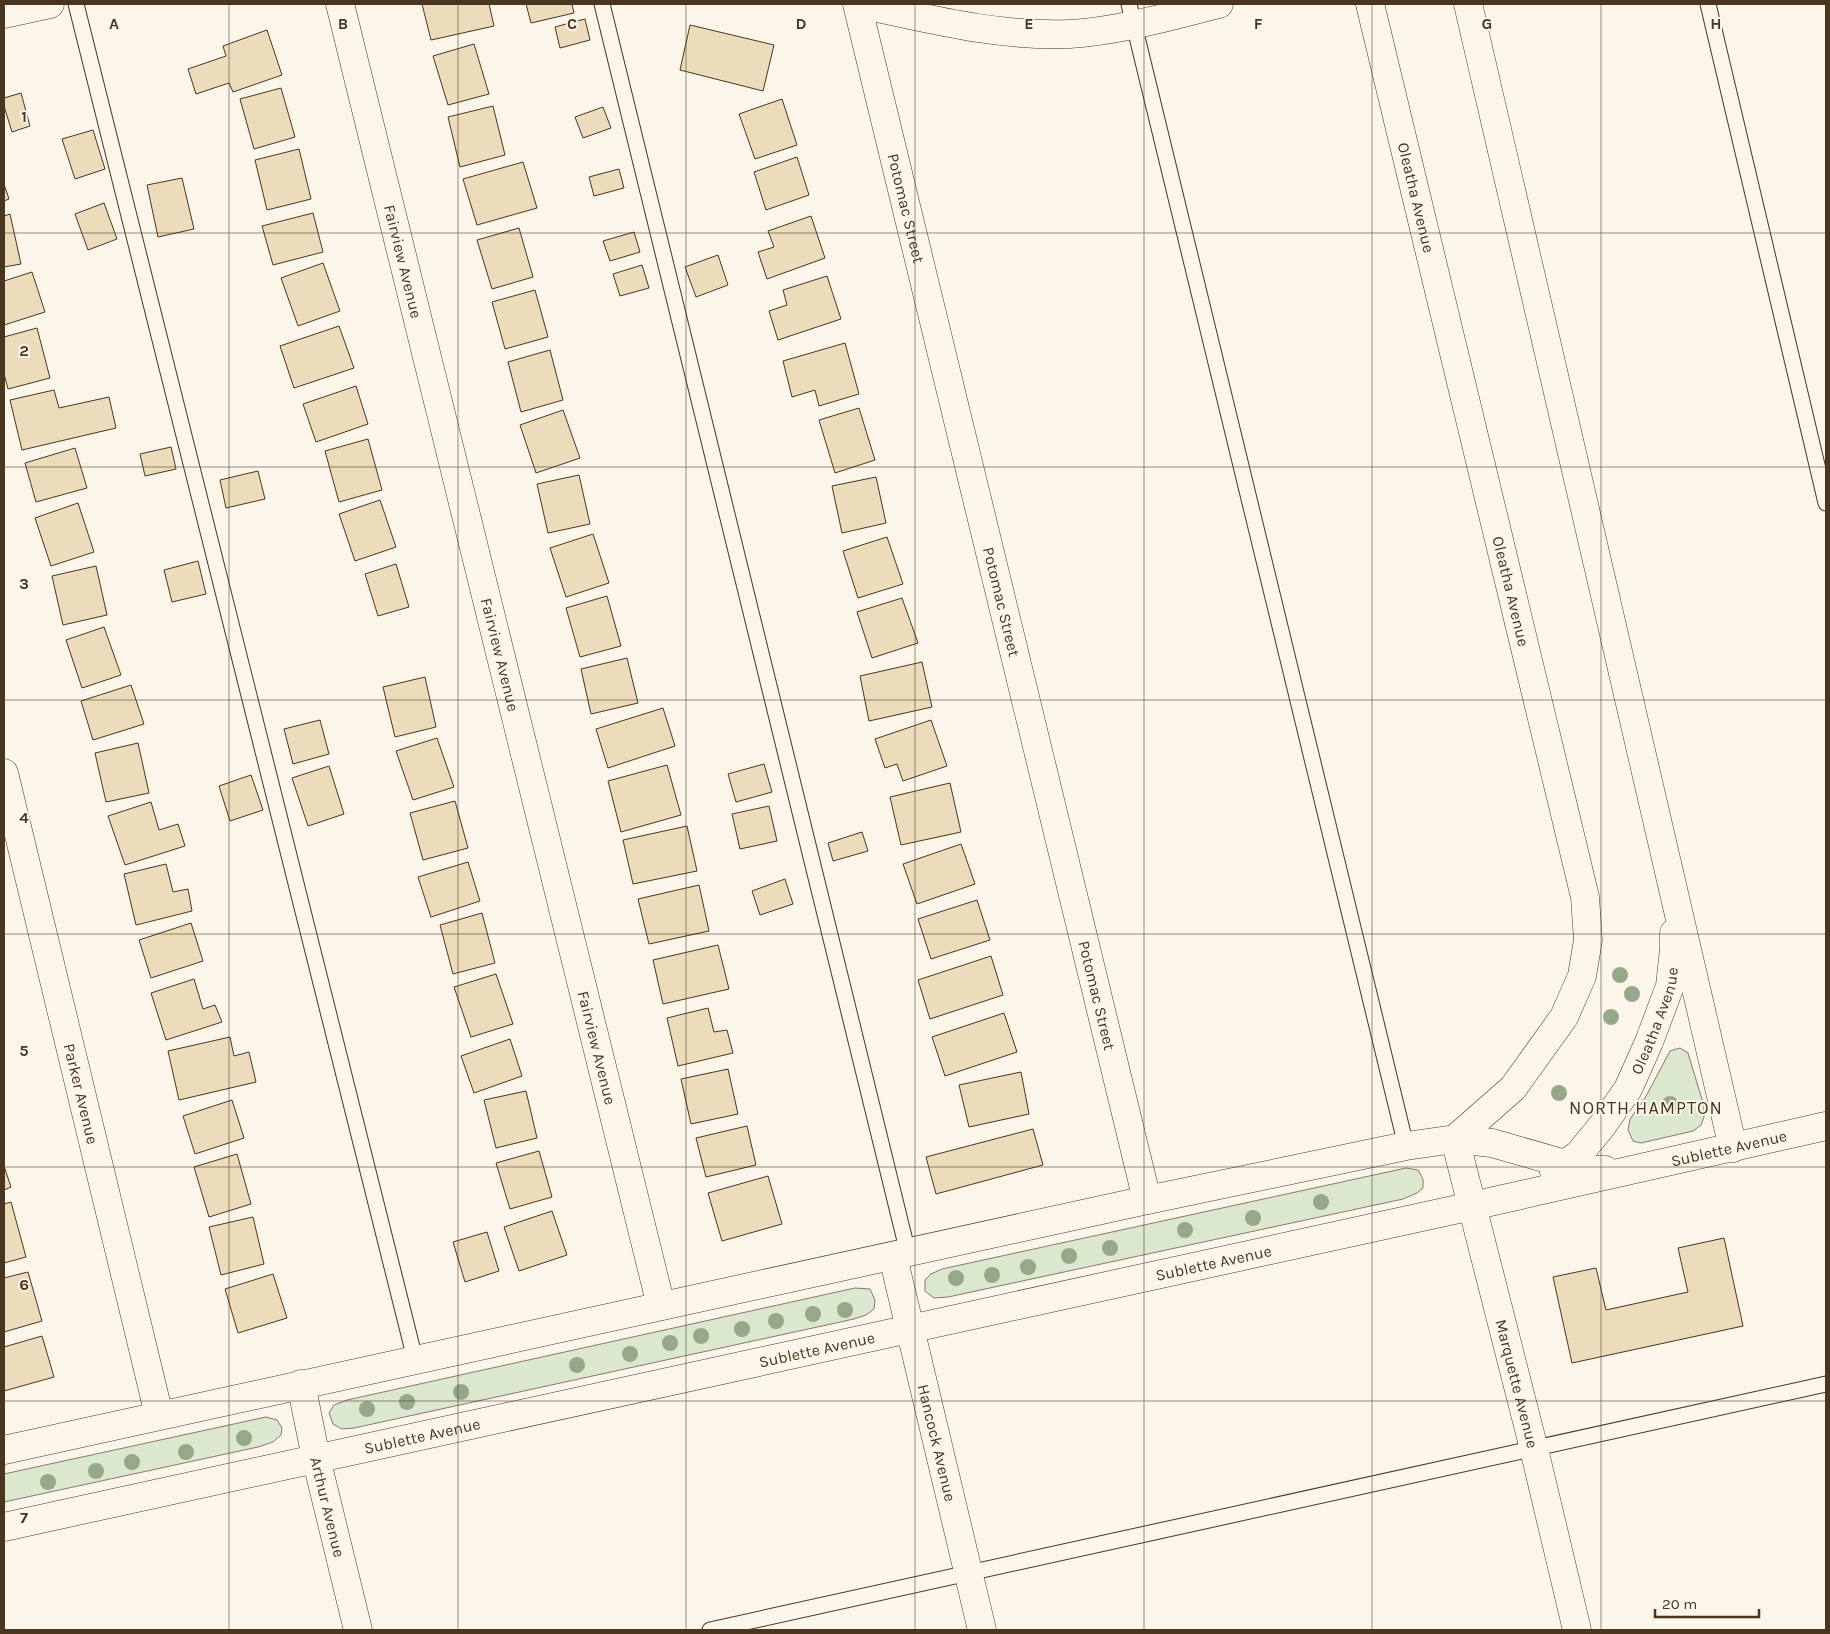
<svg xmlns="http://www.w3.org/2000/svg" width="1830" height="1634" font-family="Karla,sans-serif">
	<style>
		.green { fill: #dce7d0; stroke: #887966 }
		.building { fill: #ecdcbc; stroke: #4a3520 }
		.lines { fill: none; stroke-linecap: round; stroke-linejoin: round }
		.service-casing { stroke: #4a3520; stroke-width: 17 }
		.minor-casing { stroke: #4a3520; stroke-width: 29 }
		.service { stroke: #fbf6e9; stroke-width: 15 }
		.minor { stroke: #fbf6e9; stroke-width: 28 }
		.tree { fill: #96a887 }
		.grid { fill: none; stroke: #4a3520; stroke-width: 1; stroke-opacity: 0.55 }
		.labels { text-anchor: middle; stroke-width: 4; stroke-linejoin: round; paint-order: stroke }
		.street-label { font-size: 16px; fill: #4a3520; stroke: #fbf6e9 }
		.neighbourhood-label { font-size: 18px; letter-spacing: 1px; fill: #4a3520; stroke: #fbf6e9 }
		.grid-label { font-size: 16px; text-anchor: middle; font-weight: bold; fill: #4a3520; stroke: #fbf6e9; stroke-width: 4; stroke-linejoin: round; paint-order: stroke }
	</style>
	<rect width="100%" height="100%" fill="#fbf6e9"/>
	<path class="green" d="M 1680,1048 L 1688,1053 L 1704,1106 L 1704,1117 L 1701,1125 L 1693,1131 L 1641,1143 L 1633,1141 L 1628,1130 L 1630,1119 L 1645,1098 L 1670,1051 Z
		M 1406,1168 L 1418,1170 L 1423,1179 L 1423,1188 L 1417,1193 L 1403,1199 L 948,1297 L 934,1298 L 925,1291 L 925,1280 L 931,1274 L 942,1269 Z
		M 855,1288 L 870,1289 L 875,1300 L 874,1309 L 866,1315 L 854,1319 L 354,1428 L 342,1429 L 333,1424 L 329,1413 L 334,1405 L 347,1400 Z
		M 266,1417 L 277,1420 L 282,1428 L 281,1435 L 273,1442 L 258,1447 L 4,1502 L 4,1474 Z"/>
	<path class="building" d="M 422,4 L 489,4 L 494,26 L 431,40 Z
		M 526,4 L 572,4 L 574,13 L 531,23 Z
		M 585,19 L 590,40 L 560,48 L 555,27 Z
		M 690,25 L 774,45 L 763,91 L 680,70 Z
		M 267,30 L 282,75 L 233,92 L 229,83 L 196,94 L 188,69 L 226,56 L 223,46 Z
		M 474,44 L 489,94 L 448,105 L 433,56 Z
		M 281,88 L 295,137 L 254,149 L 240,99 Z
		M 21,93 L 30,126 L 12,132 L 4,106 L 4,98 Z
		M 782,99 L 797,145 L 755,159 L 739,114 Z
		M 493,106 L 505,155 L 460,167 L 448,117 Z
		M 603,107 L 611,128 L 583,138 L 575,117 Z
		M 93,130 L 105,169 L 75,179 L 62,139 Z
		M 299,149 L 311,199 L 267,210 L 255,160 Z
		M 797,157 L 809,195 L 766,210 L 754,172 Z
		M 523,162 L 537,208 L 477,225 L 463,179 Z
		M 619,169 L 624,188 L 594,196 L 589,177 Z
		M 182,178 L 194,229 L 158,237 L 147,185 Z
		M 4,184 L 9,199 L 4,201 Z
		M 104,203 L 117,239 L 88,250 L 75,214 Z
		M 313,213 L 323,252 L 273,265 L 262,226 Z
		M 10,214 L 21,264 L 4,267 L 4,216 Z
		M 811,216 L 825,258 L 767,279 L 758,252 L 774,247 L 768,231 Z
		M 519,228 L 533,277 L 492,289 L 477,240 Z
		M 634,232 L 640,252 L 610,261 L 603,241 Z
		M 718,255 L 728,285 L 696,297 L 685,267 Z
		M 323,263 L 340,311 L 298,326 L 281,278 Z
		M 642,265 L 649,288 L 620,296 L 613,274 Z
		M 32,272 L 45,312 L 4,325 L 4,281 Z
		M 827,276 L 841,319 L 778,340 L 769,311 L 787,305 L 783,290 Z
		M 535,290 L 548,337 L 505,349 L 492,302 Z
		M 339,326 L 354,368 L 294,388 L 280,346 Z
		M 37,328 L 50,378 L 8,389 L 4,374 L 4,337 Z
		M 845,343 L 859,394 L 819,406 L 815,390 L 792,397 L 783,361 Z
		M 550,350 L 563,400 L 521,412 L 508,362 Z
		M 356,386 L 368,424 L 316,442 L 303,404 Z
		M 54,390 L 59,408 L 109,397 L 116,428 L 22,450 L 10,400 Z
		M 859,408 L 875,460 L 835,473 L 819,420 Z
		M 563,410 L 580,458 L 536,473 L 520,425 Z
		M 368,439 L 382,490 L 339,502 L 325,451 Z
		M 171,447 L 176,469 L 145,476 L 140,454 Z
		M 75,448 L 87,488 L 36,502 L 25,463 Z
		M 258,471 L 265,499 L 226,508 L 220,480 Z
		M 579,475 L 590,524 L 548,533 L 537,484 Z
		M 876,477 L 886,523 L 842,533 L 832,486 Z
		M 380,500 L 396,547 L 355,561 L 339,514 Z
		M 78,503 L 94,552 L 51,566 L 35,518 Z
		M 593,534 L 609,583 L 566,597 L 550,548 Z
		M 887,537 L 903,584 L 858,598 L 843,551 Z
		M 198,561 L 206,594 L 172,602 L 164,570 Z
		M 396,564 L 409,607 L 378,616 L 365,574 Z
		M 96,566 L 107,615 L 63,625 L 52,576 Z
		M 607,596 L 621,646 L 580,657 L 566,608 Z
		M 902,598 L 918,643 L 872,658 L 857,612 Z
		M 104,627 L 121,675 L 82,688 L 66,640 Z
		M 627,658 L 638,703 L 591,714 L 581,669 Z
		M 922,662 L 932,707 L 869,721 L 860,676 Z
		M 425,677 L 436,727 L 395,737 L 383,687 Z
		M 131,685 L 144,724 L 93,740 L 81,701 Z
		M 663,708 L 675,746 L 608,768 L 596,729 Z
		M 320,720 L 329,754 L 293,764 L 284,729 Z
		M 931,720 L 947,766 L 903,781 L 897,764 L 885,768 L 875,739 Z
		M 437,738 L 454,787 L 413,800 L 396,751 Z
		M 138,743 L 149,793 L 106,802 L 95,753 Z
		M 764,764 L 772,792 L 736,802 L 728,774 Z
		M 667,765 L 681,815 L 621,832 L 608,781 Z
		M 329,766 L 344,814 L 308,826 L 292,778 Z
		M 251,775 L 263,810 L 230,821 L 219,786 Z
		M 950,783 L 961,832 L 901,845 L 890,797 Z
		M 455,801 L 468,848 L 423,860 L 410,813 Z
		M 151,802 L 159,830 L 178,824 L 185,846 L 125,865 L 108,816 Z
		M 769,806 L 777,841 L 740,849 L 732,814 Z
		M 687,826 L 697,871 L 633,884 L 623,840 Z
		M 862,832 L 868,851 L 833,861 L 828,843 Z
		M 961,844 L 975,884 L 917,904 L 903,864 Z
		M 468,862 L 480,901 L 431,917 L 418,877 Z
		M 166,864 L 173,892 L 188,889 L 192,911 L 136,925 L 124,874 Z
		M 785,879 L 793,904 L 760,915 L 752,891 Z
		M 699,885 L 709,931 L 649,944 L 638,899 Z
		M 977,900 L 990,940 L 931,959 L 918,919 Z
		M 482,913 L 495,963 L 453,974 L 440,925 Z
		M 191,923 L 203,961 L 151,978 L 139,940 Z
		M 718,945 L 729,989 L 663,1004 L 653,960 Z
		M 991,956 L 1003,995 L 930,1019 L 918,980 Z
		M 496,974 L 513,1024 L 471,1037 L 454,987 Z
		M 194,979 L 203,1009 L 215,1005 L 222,1022 L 166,1040 L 151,993 Z
		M 708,1008 L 714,1032 L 727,1030 L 733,1053 L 678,1066 L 667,1018 Z
		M 1004,1013 L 1017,1052 L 945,1076 L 932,1037 Z
		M 230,1037 L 234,1056 L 249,1052 L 256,1082 L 179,1100 L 168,1051 Z
		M 510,1039 L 522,1076 L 474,1093 L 461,1056 Z
		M 728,1069 L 738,1114 L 691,1124 L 681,1079 Z
		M 1021,1072 L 1029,1114 L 969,1127 L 959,1085 Z
		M 526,1091 L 537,1138 L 496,1148 L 484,1100 Z
		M 232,1100 L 244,1138 L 195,1154 L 183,1116 Z
		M 747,1126 L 756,1165 L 706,1177 L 696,1138 Z
		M 1033,1129 L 1043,1165 L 936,1194 L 926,1157 Z
		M 539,1151 L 552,1197 L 510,1209 L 496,1163 Z
		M 237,1154 L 251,1204 L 209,1217 L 194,1167 Z
		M 4,1166 L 11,1187 L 4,1190 Z
		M 768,1176 L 782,1224 L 722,1241 L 708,1193 Z
		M 11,1202 L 26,1257 L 4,1263 L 4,1204 Z
		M 552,1211 L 567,1255 L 519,1271 L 504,1227 Z
		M 253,1217 L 264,1264 L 221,1275 L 209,1227 Z
		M 487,1232 L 499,1271 L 465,1282 L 453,1242 Z
		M 1724,1238 L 1743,1326 L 1572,1363 L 1553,1277 L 1596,1268 L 1606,1310 L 1688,1292 L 1678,1248 Z
		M 28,1272 L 42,1321 L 4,1332 L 4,1278 Z
		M 273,1274 L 287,1318 L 238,1333 L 225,1289 Z
		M 42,1336 L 54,1377 L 4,1391 L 4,1347 Z"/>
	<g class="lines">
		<g class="service-casing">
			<path id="service" d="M 76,4 L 415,1359
				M 602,4 L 908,1253
				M 1129,4 L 1406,1146
				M 1708,4 L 1826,503
				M 710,1630 L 1826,1384"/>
		</g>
		<g class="minor-casing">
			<g id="minor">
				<path id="s1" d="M 340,4 L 661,1306"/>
				<path id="s2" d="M 857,4 L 1147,1200"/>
				<path d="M 859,4 C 929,19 998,37 1070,34 C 1120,31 1170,16 1219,4"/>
				<path id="s3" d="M 1370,4 L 1585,897 L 1588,940 L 1582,976 L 1564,1017 L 1513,1088 L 1455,1139 L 1534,1449 L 1577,1630"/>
				<path d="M 1468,4 L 1733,1148"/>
				<path d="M 4,14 L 50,4"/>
				<path id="s4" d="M 4,773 L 159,1415"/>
				<path id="s5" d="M 1554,1172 L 1579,1154 L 1602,1126 L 1628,1089 L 1649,1042 L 1670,986 L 1674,949 L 1674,933"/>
				<path id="s6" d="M 893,1257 L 982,1630"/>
				<path id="s7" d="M 301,1384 L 316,1458 L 358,1630"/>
				<path d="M 4,1450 L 1147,1200 L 1406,1146 L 1455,1139 L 1492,1143 L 1565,1164 L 1592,1170 L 1605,1170"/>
				<path id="s8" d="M 4,1527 L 1472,1206 L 1826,1126"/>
			</g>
		</g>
		<use href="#service" class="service"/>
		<use href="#minor" class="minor"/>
	</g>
	<g class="tree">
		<circle cx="1620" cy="975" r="8"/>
		<circle cx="1632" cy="994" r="8"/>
		<circle cx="1611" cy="1017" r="8"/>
		<circle cx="1559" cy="1093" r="8"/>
		<circle cx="1670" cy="1104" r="8"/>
		<circle cx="1321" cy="1202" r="8"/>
		<circle cx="1253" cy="1218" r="8"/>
		<circle cx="1185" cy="1230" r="8"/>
		<circle cx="1110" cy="1248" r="8"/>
		<circle cx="1069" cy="1256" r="8"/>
		<circle cx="1028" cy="1267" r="8"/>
		<circle cx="992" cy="1275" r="8"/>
		<circle cx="956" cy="1278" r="8"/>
		<circle cx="845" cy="1310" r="8"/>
		<circle cx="813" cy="1314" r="8"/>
		<circle cx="776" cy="1321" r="8"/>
		<circle cx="742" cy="1329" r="8"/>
		<circle cx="701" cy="1336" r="8"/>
		<circle cx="670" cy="1343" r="8"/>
		<circle cx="630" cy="1354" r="8"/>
		<circle cx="577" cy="1365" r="8"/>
		<circle cx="461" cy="1392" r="8"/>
		<circle cx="407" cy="1402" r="8"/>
		<circle cx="367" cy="1409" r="8"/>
		<circle cx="244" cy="1438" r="8"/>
		<circle cx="186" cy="1452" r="8"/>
		<circle cx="132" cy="1462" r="8"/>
		<circle cx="96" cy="1471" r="8"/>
		<circle cx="48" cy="1482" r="8"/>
	</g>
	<path class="grid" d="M 229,4 L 229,1630M 458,4 L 458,1630M 686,4 L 686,1630M 915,4 L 915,1630M 1144,4 L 1144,1630M 1372,4 L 1372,1630M 1601,4 L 1601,1630M 4,233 L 1826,233M 4,467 L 1826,467M 4,700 L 1826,700M 4,934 L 1826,934M 4,1167 L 1826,1167M 4,1401 L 1826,1401"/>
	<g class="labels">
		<g class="street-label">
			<text dy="6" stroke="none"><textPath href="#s3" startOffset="199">Oleatha Avenue</textPath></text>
			<text dy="6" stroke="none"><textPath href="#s2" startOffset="210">Potomac Street</textPath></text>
			<text dy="6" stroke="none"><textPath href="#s1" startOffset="265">Fairview Avenue</textPath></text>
			<text dy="6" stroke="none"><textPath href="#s3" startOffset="604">Oleatha Avenue</textPath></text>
			<text dy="6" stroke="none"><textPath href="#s2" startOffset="615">Potomac Street</textPath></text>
			<text dy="6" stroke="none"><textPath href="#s1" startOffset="670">Fairview Avenue</textPath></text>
			<text dy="6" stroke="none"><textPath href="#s2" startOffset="1020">Potomac Street</textPath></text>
			<text dy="6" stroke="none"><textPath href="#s5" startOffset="186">Oleatha Avenue</textPath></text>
			<text dy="6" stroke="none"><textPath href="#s1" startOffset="1075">Fairview Avenue</textPath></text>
			<text dy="6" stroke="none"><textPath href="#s4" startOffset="330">Parker Avenue</textPath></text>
			<text dy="6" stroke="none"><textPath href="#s8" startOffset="1766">Sublette Avenue</textPath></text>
			<text dy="6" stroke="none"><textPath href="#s8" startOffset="1238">Sublette Avenue</textPath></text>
			<text dy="6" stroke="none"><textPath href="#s8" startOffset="832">Sublette Avenue</textPath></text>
			<text dy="6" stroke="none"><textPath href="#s3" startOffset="1460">Marquette Avenue</textPath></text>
			<text dy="6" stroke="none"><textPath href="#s8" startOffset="428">Sublette Avenue</textPath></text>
			<text dy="6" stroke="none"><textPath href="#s6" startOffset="191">Hancock Avenue</textPath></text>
			<text dy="6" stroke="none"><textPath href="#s7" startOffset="126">Arthur Avenue</textPath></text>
		</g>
		<g class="neighbourhood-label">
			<text x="1646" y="1114">NORTH HAMPTON</text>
		</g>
	</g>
	<g class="grid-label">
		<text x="114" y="29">A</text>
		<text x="343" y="29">B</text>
		<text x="572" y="29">C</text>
		<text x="801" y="29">D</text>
		<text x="1029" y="29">E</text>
		<text x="1258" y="29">F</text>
		<text x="1487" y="29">G</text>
		<text x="1716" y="29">H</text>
		<text x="24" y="122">1</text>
		<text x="24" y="356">2</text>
		<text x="24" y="589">3</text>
		<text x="24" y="823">4</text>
		<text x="24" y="1056">5</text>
		<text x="24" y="1290">6</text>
		<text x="24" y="1523">7</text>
	</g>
	<rect width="1830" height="1634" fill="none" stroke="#4a3520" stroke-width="10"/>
	<path d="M1655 1609v8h104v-8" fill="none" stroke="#4a3520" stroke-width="2.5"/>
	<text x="1662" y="1609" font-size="15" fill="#4a3520" stroke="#fbf6e9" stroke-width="4" paint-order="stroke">20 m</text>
</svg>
